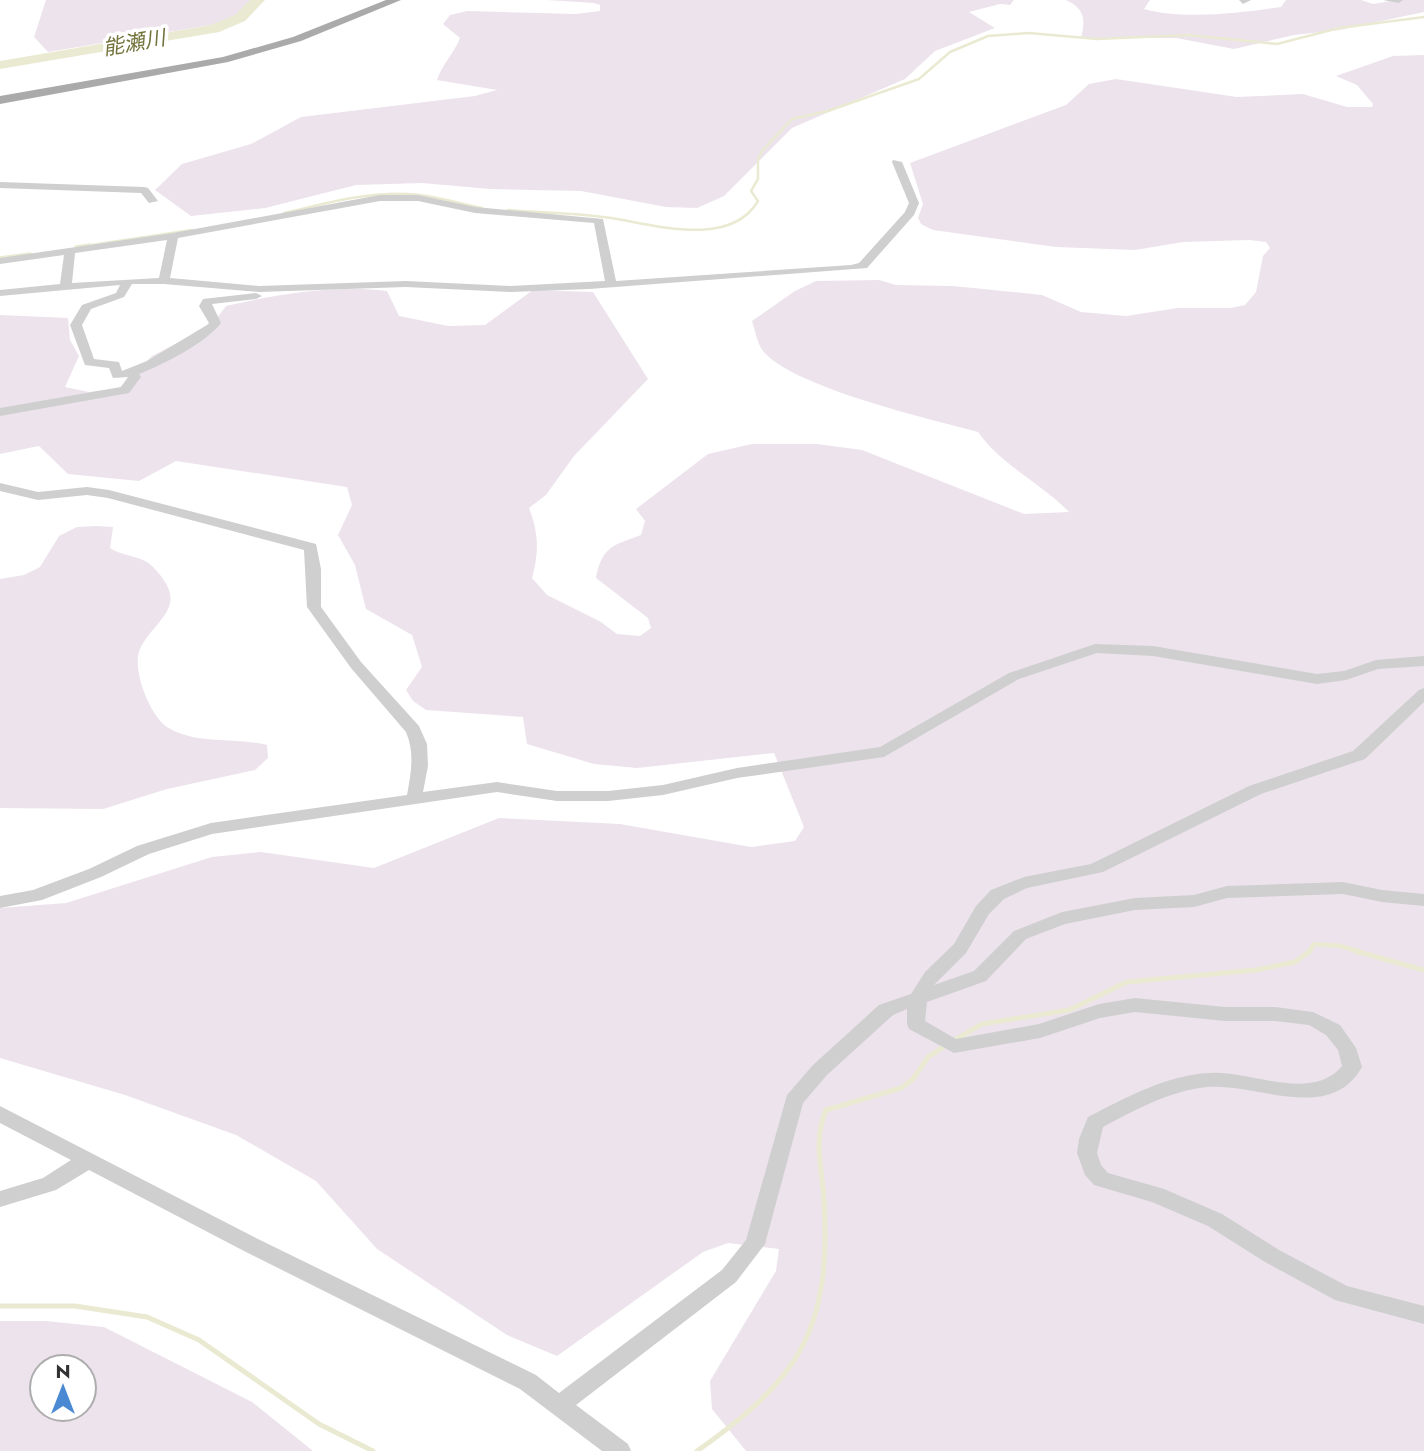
<svg xmlns="http://www.w3.org/2000/svg" width="1424" height="1451" font-family="Jost,'Noto Sans JP',sans-serif">
	<style>
		.green { fill: #ede3ec; fill-rule: evenodd }
		.lines { fill: none; stroke-linecap: round; stroke-linejoin: round }
		.stream-far3 { stroke: #eaead2; stroke-width: 2.5 }
		.stream-far2 { stroke: #eaead2; stroke-width: 3.5 }
		.stream-far1 { stroke: #eaead2; stroke-width: 4.5 }
		.stream { stroke: #eaead2; stroke-width: 5 }
		.river { fill: #eaead2; fill-rule: evenodd }
		.minor { fill: #cfcfcf; fill-rule: evenodd }
		.major { fill: #aaa; fill-rule: evenodd }
		.labels { text-anchor: middle; stroke-width: 7; stroke-linejoin: round; paint-order: stroke }
		.far-water-label { font-size: 21px; font-style: italic; fill: #73733d; stroke: #fff }
	</style>
	<rect width="100%" height="100%" fill="#fff"/>
	<path class="green" d="M 46,0 L 259,0 L 234,19 L 211,25 L 48,52 L 34,37 Z
		M 547,0 L 1014,0 L 1010,5 L 1000,4 L 969,12 L 995,28 L 935,51 L 905,79 L 792,128 L 724,196 L 697,208 L 666,207 L 581,191 L 490,189 L 422,183 L 356,185 L 265,208 L 191,216 L 155,190 L 182,164 L 251,144 L 301,117 L 475,96 L 497,90 L 437,80 C 442,64 454,54 460,38 L 443,24 L 450,15 L 467,11 L 576,14 L 600,11 L 600,5 L 594,3 Z
		M 1066,0 L 1150,0 L 1144,9 C 1184,20 1240,13 1281,7 L 1286,0 L 1361,0 L 1373,4 L 1397,0 L 1424,0 L 1424,12 L 1340,30 L 1294,35 L 1234,49 L 1176,38 L 1081,38 C 1086,19 1084,8 1066,0 Z
		M 1424,55 L 1424,1451 L 746,1451 L 712,1409 L 710,1381 L 776,1271 L 779,1249 L 728,1243 L 703,1252 L 557,1356 L 507,1335 L 377,1249 L 316,1181 L 236,1135 L 125,1095 L 0,1058 L 0,908 L 66,903 L 212,857 L 261,852 L 374,868 L 499,818 L 620,824 L 751,847 L 795,841 L 804,827 L 774,753 L 637,768 L 594,764 L 527,744 L 523,717 L 426,710 L 413,701 L 406,690 L 422,667 L 412,635 L 366,609 L 355,565 L 338,535 L 352,505 L 347,487 L 176,461 L 139,481 L 68,474 L 39,446 L 0,454 L 0,315 L 68,318 L 70,340 L 79,356 L 65,387 L 89,392 L 119,388 L 152,356 L 212,325 L 226,306 C 279,294 333,285 387,291 L 399,316 L 448,326 L 485,325 L 533,290 L 593,292 L 648,379 L 574,456 L 546,495 L 529,508 C 539,534 539,552 532,578 L 547,595 L 601,622 L 617,634 L 640,636 L 651,628 L 648,618 L 596,578 C 602,546 614,545 641,535 L 645,521 L 636,509 L 708,454 L 752,444 L 817,444 L 862,450 L 1024,514 L 1069,512 C 1041,483 1001,465 978,432 C 930,419 792,387 763,351 C 757,343 755,330 752,321 L 795,291 L 816,281 L 879,280 L 896,285 L 953,286 L 1042,295 L 1081,312 L 1126,316 L 1178,308 L 1231,308 L 1245,305 L 1256,292 L 1263,256 L 1270,248 L 1266,242 L 1249,240 L 1183,242 L 1135,250 L 1056,247 L 933,230 L 921,224 L 918,218 L 923,204 L 910,163 L 1066,105 L 1089,84 L 1116,79 L 1237,97 L 1303,94 L 1347,107 L 1372,107 L 1373,104 L 1357,85 L 1336,76 L 1393,56 Z
		M 95,526 L 113,527 L 110,548 C 123,557 142,555 153,567 C 192,607 156,617 140,649 C 131,668 150,716 167,727 C 195,745 235,737 267,745 L 268,758 L 255,770 L 167,789 L 103,809 L 0,808 L 0,579 L 24,575 L 40,567 L 59,536 L 77,527 Z
		M 0,1321 L 46,1321 L 104,1327 L 252,1402 L 313,1451 L 0,1451 ZM 42,1367 L 84,1367 L 84,1409 L 42,1409 Z"/>
	<g class="lines">
		<path class="stream-far3" d="M 508,210 C 542,213 577,213 611,218 C 652,224 730,249 758,201 L 751,191 L 758,179 L 758,159 L 762,151 L 792,119 L 828,111 L 919,79 L 950,52 L 988,36 L 1029,33 L 1097,39 L 1188,35 L 1277,44 L 1339,28 L 1424,17
			M 284,213 C 324,204 365,192 407,194 C 433,195 457,203 482,208
			M 78,247 L 192,230"/>
		<path class="stream-far2" d="M 76,247 L 90,245
			M 0,258 L 30,254"/>
		<path class="stream-far1" d="M 1309,952 L 1314,944 L 1340,946 L 1361,952"/>
		<path class="stream" d="M 1355,951 L 1424,970
			M 953,1041 L 982,1024 L 1069,1010 L 1127,982 L 1256,970 L 1295,962 L 1310,951
			M 0,1306 L 75,1306 L 147,1317 L 199,1340 L 319,1424 L 373,1451
			M 697,1451 C 802,1377 831,1329 824,1200 C 822,1168 813,1140 826,1110 L 901,1088 L 913,1079 L 928,1057 L 945,1046"/>
		<path class="river" d="M 250,0 L 265,0 L 245,21 L 219,32 L 0,69 L 0,61 L 211,25 L 235,15 Z"/>
		<path class="minor" d="M 1239,0 L 1251,0 L 1243,4 Z
			M 1383,0 L 1403,0 L 1399,3 Z
			M 893,160 L 902,162 L 919,203 L 914,215 L 867,268 L 589,289 L 511,292 L 406,287 L 259,292 L 164,284 L 132,284 L 124,297 L 91,309 L 82,325 L 94,359 L 119,362 L 122,371 L 147,361 L 207,325 L 209,323 L 199,306 L 203,299 L 256,293 L 262,296 L 256,299 L 212,304 L 221,323 C 206,343 162,365 139,374 L 141,377 L 129,393 L 0,416 L 0,408 L 121,387 L 128,377 L 113,378 L 109,368 L 85,365 L 70,325 L 82,305 L 116,293 L 120,285 L 0,296 L 0,290 L 60,284 L 64,255 L 0,264 L 0,258 L 173,233 L 380,195 L 418,195 L 475,207 L 603,219 L 616,281 L 851,265 L 859,263 L 905,212 L 909,203 L 892,162 ZM 380,201 L 418,201 L 475,213 L 594,223 L 605,281 L 511,286 L 406,281 L 259,286 L 170,278 L 178,238 ZM 167,240 L 159,278 L 72,283 L 75,253 Z
			M 0,182 L 144,187 L 148,188 L 158,201 L 149,203 L 141,193 L 0,188 Z
			M 0,483 L 38,492 L 87,487 L 109,490 L 316,544 L 321,569 L 321,607 L 361,662 L 419,726 L 427,744 L 428,766 L 423,792 L 497,782 L 557,791 L 608,791 L 663,785 L 737,768 L 880,747 L 1009,673 L 1095,644 L 1153,646 L 1317,674 L 1344,671 L 1376,660 L 1424,656 L 1424,666 L 1378,669 L 1346,680 L 1317,684 L 1153,656 L 1097,653 L 1019,679 L 884,757 L 737,778 L 663,795 L 608,801 L 557,801 L 497,792 L 212,834 L 149,854 L 101,877 L 42,900 L 0,908 L 0,896 L 33,890 L 89,869 L 137,846 L 211,823 L 407,795 C 411,773 415,753 406,732 L 351,668 L 307,607 L 304,550 L 108,498 L 87,495 L 38,500 L 0,491 Z
			M 1424,688 L 1424,702 L 1365,759 L 1261,794 L 1103,872 L 1027,888 L 1004,899 L 989,914 L 966,953 L 934,985 L 974,971 L 1014,931 L 1062,912 L 1135,898 L 1194,895 L 1227,886 L 1343,882 L 1382,890 L 1424,894 L 1424,906 L 1382,902 L 1343,894 L 1227,898 L 1194,907 L 1135,910 L 1065,924 L 1026,939 L 986,981 L 927,1002 L 925,1021 L 956,1039 L 1039,1024 L 1099,1004 L 1135,998 L 1225,1007 L 1275,1007 L 1313,1012 L 1340,1025 L 1356,1048 L 1362,1067 C 1330,1124 1257,1083 1208,1087 C 1171,1090 1135,1110 1103,1127 L 1097,1153 L 1101,1165 L 1108,1173 L 1164,1189 L 1222,1214 L 1279,1250 L 1347,1286 L 1424,1306 L 1424,1324 L 1335,1300 L 1265,1262 L 1208,1226 L 1152,1202 L 1094,1185 L 1085,1175 L 1077,1153 L 1079,1139 L 1088,1117 C 1125,1098 1167,1075 1209,1073 C 1250,1070 1311,1103 1342,1066 L 1338,1050 L 1326,1035 L 1309,1025 L 1275,1021 L 1225,1021 L 1135,1012 L 1100,1018 L 1040,1038 L 954,1053 L 909,1029 L 907,1024 L 907,1009 L 893,1015 L 827,1075 L 803,1103 L 765,1244 L 736,1282 L 576,1405 L 628,1444 L 631,1451 L 602,1451 L 520,1389 L 244,1251 L 89,1170 L 56,1190 L 0,1207 L 0,1191 L 43,1178 L 71,1160 L 0,1123 L 0,1106 L 258,1239 L 536,1375 L 559,1393 L 722,1270 L 746,1240 L 787,1095 L 813,1065 L 879,1005 L 911,994 L 925,972 L 954,944 L 976,906 L 991,890 L 1024,877 L 1091,864 L 1249,786 L 1353,751 L 1419,690 Z"/>
		<path class="major" d="M 386,0 L 401,0 L 301,41 L 228,62 L 0,104 L 0,96 L 223,57 L 293,37 Z"/>
	</g>
	<g class="labels">
		<g class="far-water-label">
			<text transform="translate(134 43) rotate(-10)" y="7">能瀬川</text>
		</g>
	</g>
	<g transform="translate(63 1388)"><circle r="33" fill="#ffffff" stroke="#adadad" stroke-width="2"/>
	<path d="M0-5L12 26L0 18L-12 26Z" fill="#4b8ad2"/>
	<text y="-10" font-size="19" font-weight="bold" text-anchor="middle" fill="#323232">N</text>
	</g>
</svg>
